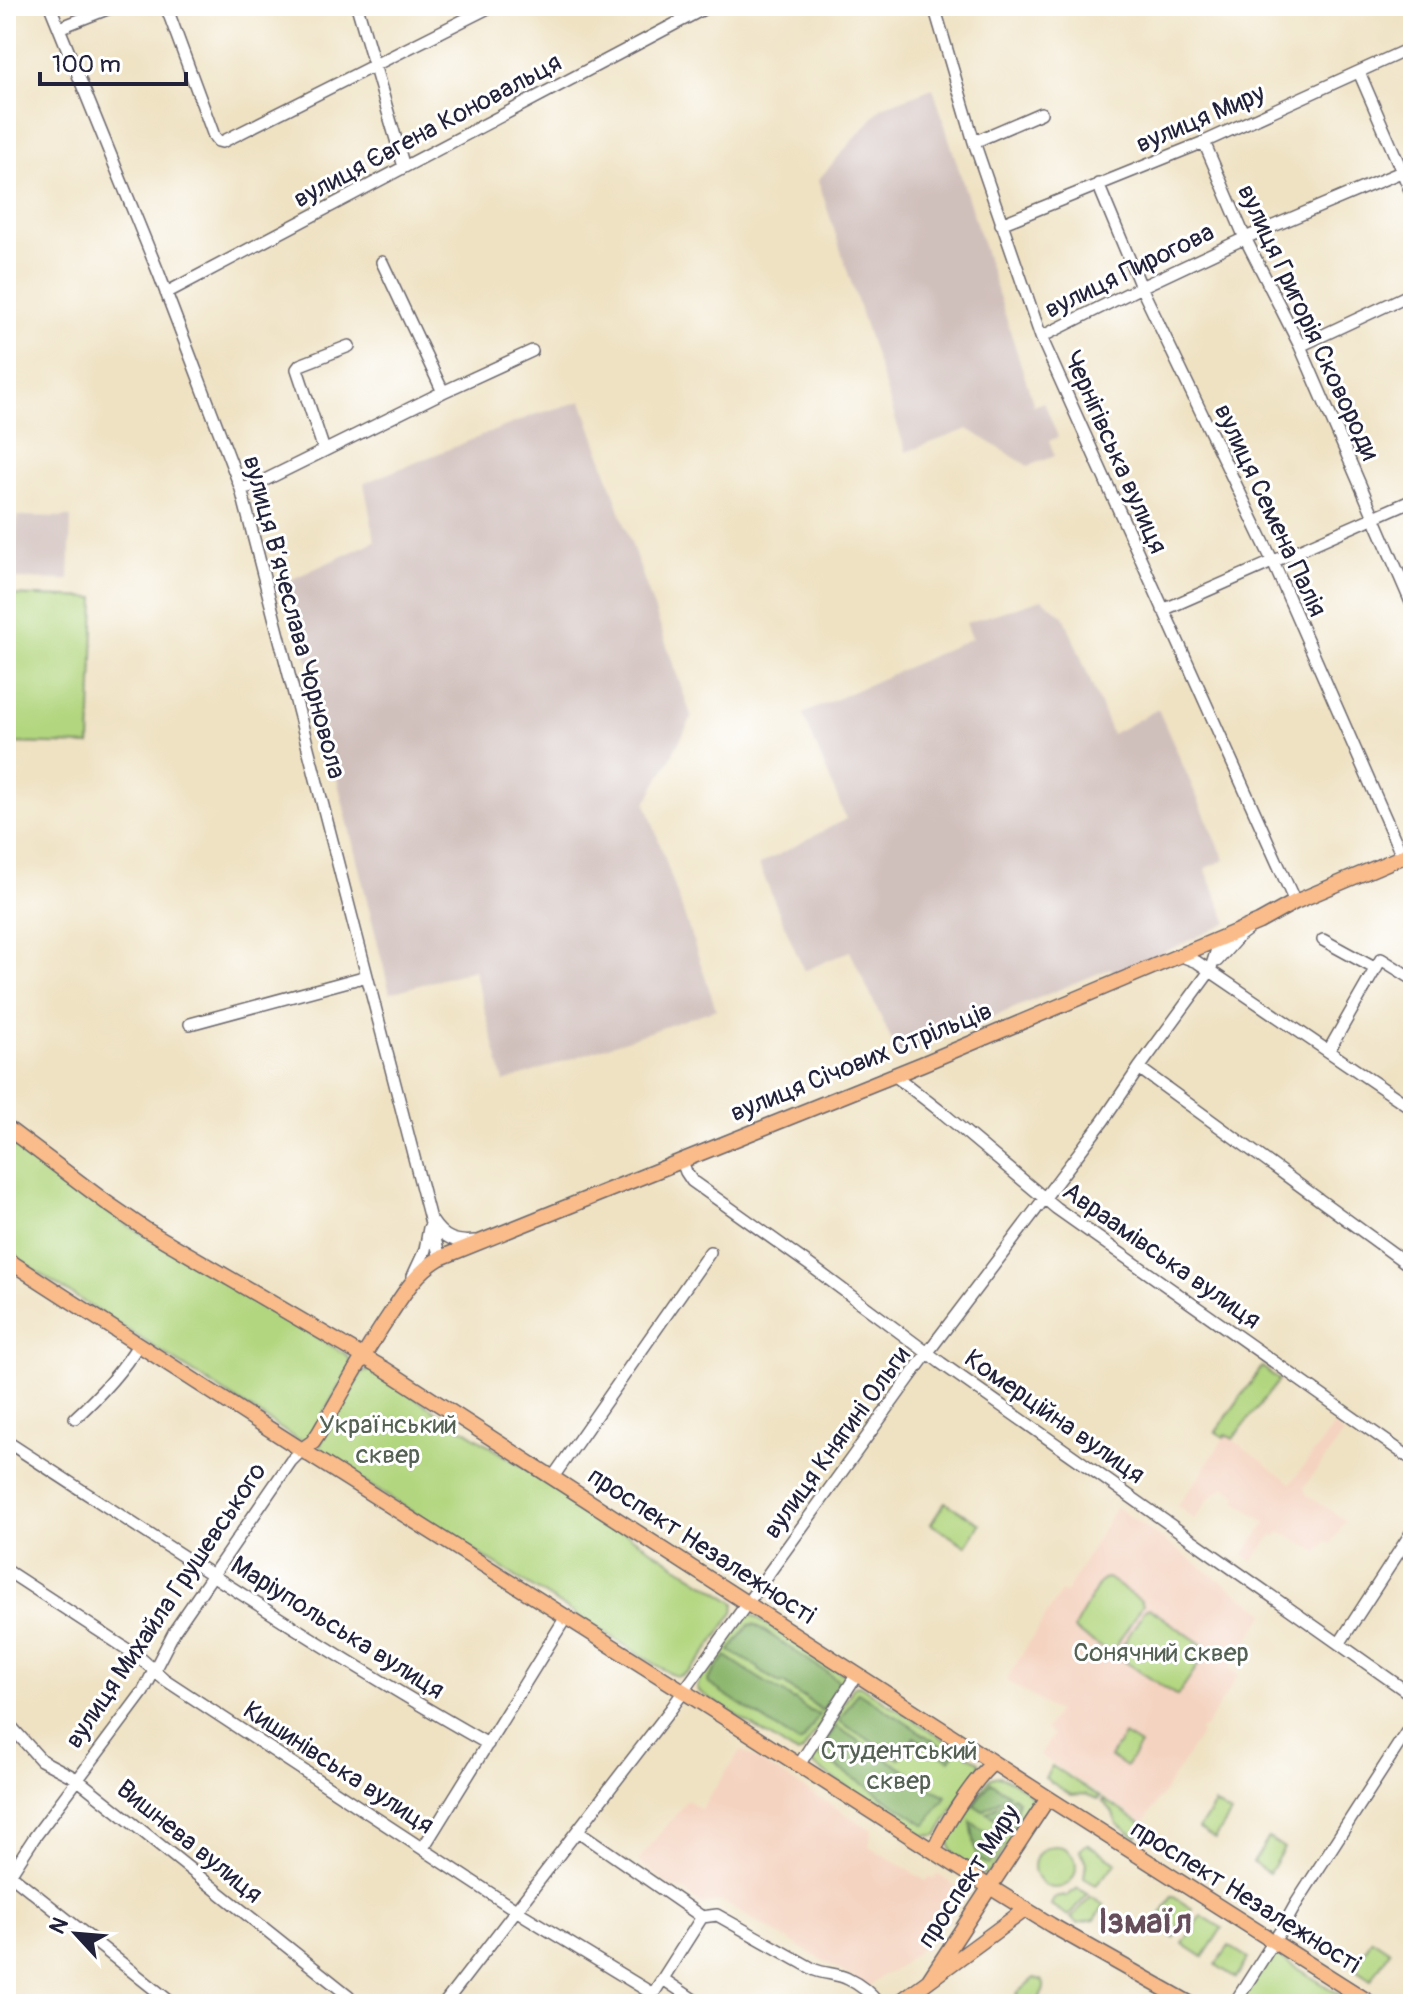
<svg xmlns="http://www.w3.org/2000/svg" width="1419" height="2010" font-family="Pangolin,sans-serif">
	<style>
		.built { fill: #f4d3c0 }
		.industrial { fill: #d0c0bc }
		.green { fill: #b2d67f; stroke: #6a7c5d; stroke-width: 2 }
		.forest { fill: #8db76e; stroke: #586c54; stroke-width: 2 }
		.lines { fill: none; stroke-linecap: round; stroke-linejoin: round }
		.minor-casing { stroke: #6a656b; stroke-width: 14 }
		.major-casing { stroke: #6a656b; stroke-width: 17 }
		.minor { stroke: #fff; stroke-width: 11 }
		.major { stroke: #f9bc8a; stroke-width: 14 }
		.labels { text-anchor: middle; stroke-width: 6; stroke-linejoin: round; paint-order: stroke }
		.street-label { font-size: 26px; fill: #22223b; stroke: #fff }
		.park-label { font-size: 26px; fill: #546153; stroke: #fff }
		.district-label { font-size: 34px; font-weight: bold; fill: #664e5a; stroke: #fff }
	</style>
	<rect width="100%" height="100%" fill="#fff"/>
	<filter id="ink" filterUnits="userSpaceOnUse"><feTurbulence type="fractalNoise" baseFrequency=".0125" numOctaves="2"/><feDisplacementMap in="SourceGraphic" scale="16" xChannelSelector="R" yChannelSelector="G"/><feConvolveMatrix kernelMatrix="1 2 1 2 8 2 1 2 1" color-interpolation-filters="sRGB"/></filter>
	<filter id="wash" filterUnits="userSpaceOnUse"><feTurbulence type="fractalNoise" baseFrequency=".006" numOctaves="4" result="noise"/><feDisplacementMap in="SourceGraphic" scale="32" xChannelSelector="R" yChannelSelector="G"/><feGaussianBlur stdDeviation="1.8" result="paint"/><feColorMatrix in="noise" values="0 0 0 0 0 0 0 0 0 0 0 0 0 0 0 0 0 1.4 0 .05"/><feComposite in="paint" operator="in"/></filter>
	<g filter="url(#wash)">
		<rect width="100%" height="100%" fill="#efe2c3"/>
		<path class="built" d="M 1334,1426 L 1344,1434 L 1304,1487 L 1306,1494 L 1346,1521 L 1340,1527 L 1340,1531 L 1331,1544 L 1326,1541 L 1318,1553 L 1305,1544 L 1280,1532 L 1277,1536 L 1273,1534 L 1252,1562 L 1243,1555 L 1266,1523 L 1236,1501 L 1239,1497 L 1226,1487 L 1210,1497 L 1194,1519 L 1177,1506 L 1200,1476 L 1226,1434 L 1291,1483 Z
			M 1116,1507 L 1266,1613 L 1229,1668 L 1238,1675 L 1205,1728 L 1202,1728 L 1199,1732 L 1201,1734 L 1144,1823 L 1040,1755 L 1053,1735 L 1046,1729 L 1057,1712 L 1006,1680 L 1061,1592 L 1065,1594 Z
			M 741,1750 L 872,1830 L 869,1846 L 926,1881 L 930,1877 L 934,1879 L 937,1874 L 958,1888 L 955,1892 L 959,1895 L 947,1913 L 943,1911 L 919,1950 L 892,1972 L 883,1975 L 868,1987 L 722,1901 L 702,1905 L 684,1891 L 667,1884 L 638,1861 L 687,1800 L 701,1809 Z"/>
		<path class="industrial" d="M 933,88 L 1034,406 L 1044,402 L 1058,437 L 1049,441 L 1055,456 L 1028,466 L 968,429 L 906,452 L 818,180 L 882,107 Z
			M 582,401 L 692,718 L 646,803 L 716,1009 L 504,1082 L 474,970 L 390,993 L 288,581 L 375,541 L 364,483 L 534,415 Z
			M 17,516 L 71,517 L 69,580 L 15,579 Z
			M 1042,599 L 1064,616 L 1112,734 L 1158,709 L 1225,860 L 1205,868 L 1228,923 L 1114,975 L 1111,968 L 899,1056 L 850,951 L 804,971 L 759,865 L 846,819 L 803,714 L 972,638 L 966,623 Z"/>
		<path class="green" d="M 7,595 L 95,598 L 90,745 L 6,743 Z
			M 6,1136 L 122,1222 L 347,1355 L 351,1362 L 350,1367 L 310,1437 L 305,1440 L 297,1439 L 6,1252 Z
			M 1262,1367 L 1279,1380 L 1233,1439 L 1226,1434 L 1224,1437 L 1216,1432 Z
			M 371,1370 L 735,1603 L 734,1612 C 724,1626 698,1668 684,1674 C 678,1677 677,1676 671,1674 L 323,1456 L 319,1449 L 322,1441 L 362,1372 Z
			M 945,1502 L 980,1524 L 966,1546 L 931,1524 Z
			M 1108,1578 L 1141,1601 L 1143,1605 L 1111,1653 L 1075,1631 L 1074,1628 L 1100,1582 L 1103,1579 Z
			M 1149,1608 L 1201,1644 L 1205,1650 L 1205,1655 L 1177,1696 L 1118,1657 L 1118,1653 L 1145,1610 Z
			M 748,1614 L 751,1614 L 844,1675 L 844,1686 L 803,1751 L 798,1754 L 793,1752 L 700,1692 L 697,1688 L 700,1677 Z
			M 859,1685 L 979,1762 L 980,1766 L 937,1835 L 923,1836 L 810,1763 L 810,1757 L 854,1687 Z
			M 1124,1735 L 1140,1745 L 1126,1767 L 1110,1757 Z
			M 1052,1766 L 1100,1797 L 1098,1799 L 1085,1794 L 1071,1795 L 1045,1778 Z
			M 999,1776 C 1012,1780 1031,1790 1034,1803 L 990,1872 L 983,1875 C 969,1866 949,1859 949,1840 L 987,1782 L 991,1778 Z
			M 1103,1799 L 1144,1825 L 1136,1837 L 1117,1824 L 1112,1811 L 1102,1801 Z
			M 1215,1804 L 1231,1814 L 1215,1839 L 1199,1829 Z
			M 1269,1838 L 1284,1848 L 1269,1873 L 1253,1863 Z
			M 1087,1844 L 1117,1863 L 1096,1885 L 1084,1878 L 1086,1863 L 1080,1849 Z
			M1034 1867a21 21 0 1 1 42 0a21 21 0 1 1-42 0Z
			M 1078,1888 L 1088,1895 L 1068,1916 L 1051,1905 L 1054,1898 L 1067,1896 Z
			M 1172,1896 L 1193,1909 L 1188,1917 L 1183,1919 L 1179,1923 L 1179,1930 L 1174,1938 L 1154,1925 Z
			M 1091,1897 L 1104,1905 L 1095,1920 L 1078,1923 L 1071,1918 Z
			M 1201,1915 L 1222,1928 L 1203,1957 L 1183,1944 L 1188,1935 L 1195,1931 L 1196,1923 Z
			M 1372,1939 L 1390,1951 L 1371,1980 L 1353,1968 Z
			M 1229,1946 L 1248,1958 L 1236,1978 L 1216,1965 Z
			M 1274,1955 L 1278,1956 L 1354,2004 L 1239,2004 L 1270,1956 Z
			M 1034,1978 L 1042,1980 C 1048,1988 1040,1997 1035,2004 L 1022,2004 L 1016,1994 Z"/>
		<path class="forest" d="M 754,1624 L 838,1680 L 839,1684 L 822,1711 L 803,1696 L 802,1697 L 783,1683 L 781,1684 L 759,1670 L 759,1668 L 730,1651 L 749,1625 Z
			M 726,1656 L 763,1681 L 790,1697 L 792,1700 L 794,1699 L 810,1711 L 819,1715 L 803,1741 L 799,1743 L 709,1684 L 708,1680 Z
			M 858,1692 L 954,1754 L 950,1760 L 914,1737 L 899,1759 L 839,1721 Z
			M 836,1726 L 881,1756 L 882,1756 L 928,1785 L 928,1787 L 946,1796 L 926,1825 L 820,1756 L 819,1752 Z
			M 991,1782 L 1009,1794 L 983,1811 L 974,1805 Z
			M 1013,1796 L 1018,1800 L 1015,1824 L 1012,1829 L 987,1813 Z
			M 971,1822 L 1003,1843 L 989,1865 L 977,1858 Z"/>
	</g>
	<g filter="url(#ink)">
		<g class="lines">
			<g class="minor-casing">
				<path id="minor" d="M 50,6 L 159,274 L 241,489 L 440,1258
					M 166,6 L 214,136 L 218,141 L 222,142 L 492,6
					M 357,6 L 404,167
					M 934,6 L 974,142 L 1041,337 L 1295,902
					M 59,28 L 115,6
					M 1359,72 L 1413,197
					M 974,142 L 1041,113
					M 1204,142 L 1245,238 L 1300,346 L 1413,607
					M 1098,184 L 1141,287 L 1273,562 L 1402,856
					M 1001,224 L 1204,142 L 1413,47
					M 382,262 L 443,392
					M 166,293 L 709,6
					M 1041,337 L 1141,287 L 1245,238 L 1413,167
					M 1300,346 L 1413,293
					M 324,450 L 297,369 L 300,365 L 349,346
					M 241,489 L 255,485 L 443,392 L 532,351
					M 1163,610 L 1413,500
					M 1323,940 L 1376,969
					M 1179,955 L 1197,962 L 1413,1109
					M 1217,961 L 1239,936 L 1247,930
					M 190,1024 L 367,976
					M 1329,1050 L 1381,959 L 1413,979
					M 1139,1068 L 1413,1268
					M 894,1075 L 944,1114 L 1056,1208 L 1413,1460
					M 682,1161 L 686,1172 L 692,1181 L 811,1266 L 941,1363 L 1413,1696
					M 432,1221 C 443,1238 455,1243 475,1241
					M 413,1276 L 425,1250 L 429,1228
					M 75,1418 C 99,1396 121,1373 138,1345
					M 6,1441 C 165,1544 322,1650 488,1744
					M 553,1477 L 710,1252
					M 6,1570 L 139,1657 L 164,1679 L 525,1916 L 653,1994 L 702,1917
					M 1339,1644 L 1413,1530
					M 6,1721 L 41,1760 L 77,1779 L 349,1996
					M 799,1765 L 857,1674
					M 578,1831 L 702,1917 L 717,1915 L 815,1970 C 826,1974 838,1974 848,1979 C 859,1984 871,1994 879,2004
					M 423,1848 L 566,1617
					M 6,1871 L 173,2004
					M 6,1881 L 34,1838 L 143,1692 L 175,1630 L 291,1461 L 302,1450
					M 1412,1939 L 1413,1937
					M 663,1979 L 700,2004
					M 444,2004 L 671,1709 L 928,1352 L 1103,1121 L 1139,1068 L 1210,971 L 1221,937
					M 1234,2004 L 1283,1927 L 1297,1902 L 1413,1722"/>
			</g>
			<g class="major-casing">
				<path id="major" d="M 6,1127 L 107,1203 L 145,1229 L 383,1368 L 1048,1798 L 1372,2004
					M 6,1259 L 302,1450 L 694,1698 L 977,1879 L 1051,1925 L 1191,2004
					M 302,1450 L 313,1442 L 319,1433 C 341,1395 362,1356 387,1319 C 402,1296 415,1273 440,1258 L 922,1064 L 1259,922 L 1295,902 L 1413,852
					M 934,1851 C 943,1827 974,1779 993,1763
					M 929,1980 L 1048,1798
					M 897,2004 L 1026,1909"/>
			</g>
			<use href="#minor" class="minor"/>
			<use href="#major" class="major"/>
		</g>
	</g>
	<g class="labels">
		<g class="street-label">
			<text transform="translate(1200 118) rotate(-23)" y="9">вулиця Миру</text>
			<text transform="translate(427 130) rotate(-28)" y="9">вулиця Євгена Коновальця</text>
			<text transform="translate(1129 270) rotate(-26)" y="9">вулиця Пирогова</text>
			<text transform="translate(1309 322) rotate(65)" y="9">вулиця Григорія Сковороди</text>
			<text transform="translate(1116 452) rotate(66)" y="9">Чернігівська вулиця</text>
			<text transform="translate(1271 510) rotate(65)" y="9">вулиця Семена Палія</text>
			<text transform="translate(295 617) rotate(75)" y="9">вулиця Вʼячеслава Чорновола</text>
			<text transform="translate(861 1061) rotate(-22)" y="9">вулиця Січових Стрільців</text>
			<text transform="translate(1162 1255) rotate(35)" y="9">Авраамівська вулиця</text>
			<text transform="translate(1055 1416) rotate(35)" y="9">Комерційна вулиця</text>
			<text transform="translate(836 1442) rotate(-54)" y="9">вулиця Княгині Ольги</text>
			<text transform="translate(702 1545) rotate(33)" y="9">проспект Незалежності</text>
			<text transform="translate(165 1605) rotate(-56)" y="9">вулиця Михайла Грушевського</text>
			<text transform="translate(338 1627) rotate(32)" y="9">Маріупольська вулиця</text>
			<text transform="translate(339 1767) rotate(33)" y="9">Кишинівська вулиця</text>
			<text transform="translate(190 1841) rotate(39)" y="9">Вишнева вулиця</text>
			<text transform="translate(968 1876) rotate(-57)" y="9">проспект Миру</text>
			<text transform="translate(1246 1896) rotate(32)" y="9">проспект Незалежності</text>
		</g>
		<g class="park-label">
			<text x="388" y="1433">Український<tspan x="388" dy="30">сквер</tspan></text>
			<text x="1161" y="1661">Сонячний сквер</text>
			<text x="899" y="1759">Студентський<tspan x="899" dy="30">сквер</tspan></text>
		</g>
		<g class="district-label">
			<text x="1145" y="1933">Ізмаїл</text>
		</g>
	</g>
	<rect width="1419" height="2010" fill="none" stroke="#fff" stroke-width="32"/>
	<g transform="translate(76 1934) rotate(296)" stroke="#ffffff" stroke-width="6" paint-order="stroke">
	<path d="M0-6L14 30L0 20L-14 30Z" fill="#22223b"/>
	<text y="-12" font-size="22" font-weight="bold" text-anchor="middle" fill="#22223b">N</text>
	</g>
	<path d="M40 72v12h146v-12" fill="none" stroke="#22223b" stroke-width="4"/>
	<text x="52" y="72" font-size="24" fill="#22223b" stroke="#ffffff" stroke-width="6" paint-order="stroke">100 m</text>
</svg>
